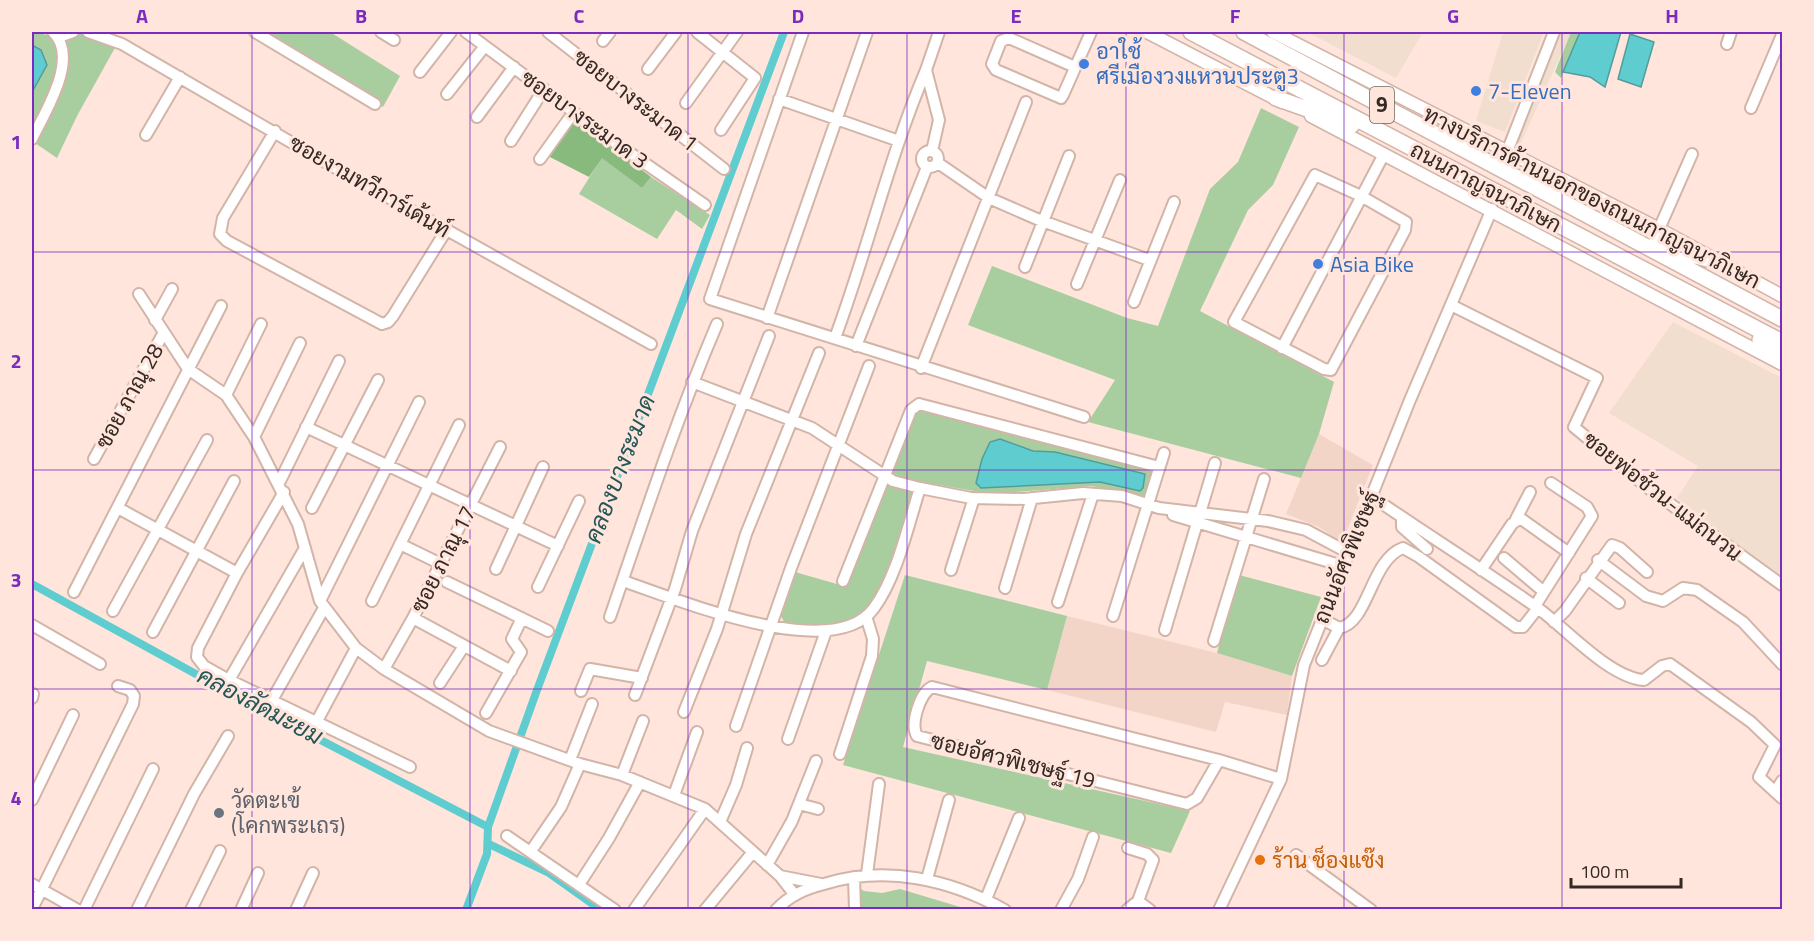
<svg xmlns="http://www.w3.org/2000/svg" width="1814" height="941" font-family="'Titillium Web',Sarabun,sans-serif">
	<style>
		.commercial { fill: #f1dece }
		.built { fill: #f3d5c8 }
		.green { fill: #a8ce9f }
		.forest { fill: #89ba7d }
		.water { fill: #5fcdcf; stroke: #529c9c; stroke-width: 1.5 }
		.lines { fill: none; stroke-linecap: round; stroke-linejoin: round }
		.canal { stroke: #5fcdcf; stroke-width: 8 }
		.minor-casing { stroke: #d3b4a8; stroke-width: 14 }
		.major-casing { stroke: #d3b4a8; stroke-width: 15 }
		.highway-casing { stroke: #d3b4a8; stroke-width: 18 }
		.minor { stroke: #fff; stroke-width: 10 }
		.major { stroke: #fff; stroke-width: 12 }
		.highway { stroke: #fff; stroke-width: 15 }
		.grid { fill: none; stroke: #7b2cbf; stroke-width: 1.5; stroke-opacity: 0.55 }
		.shop-dot { fill: #3f7fe0; stroke: #ffe5db; stroke-width: 2 }
		.worship-dot { fill: #6b7280; stroke: #ffe5db; stroke-width: 2 }
		.food-dot { fill: #e8710a; stroke: #ffe5db; stroke-width: 2 }
		.labels { text-anchor: middle; stroke-width: 6; stroke-linejoin: round; paint-order: stroke }
		.shield { fill: #ffe5db; stroke: #72615b; stroke-width: 1.5 }
		.shield-label { font-size: 21px; font-weight: bold; fill: #352924 }
		.shop-label { font-size: 22px; fill: #366cbe; stroke: #ffe5db; text-anchor: start }
		.street-label { font-size: 22px; fill: #352924; stroke: #ffe5db }
		.worship-label { font-size: 22px; fill: #5b616d; stroke: #ffe5db; text-anchor: start }
		.food-label { font-size: 22px; fill: #c56008; stroke: #ffe5db; text-anchor: start }
		.water-label { font-size: 24px; font-style: italic; fill: #255657; stroke: #ffe5db }
		.neatline { fill: none; stroke: #7b2cbf; stroke-width: 2 }
		.grid-label { font-size: 20px; text-anchor: middle; font-weight: bold; fill: #7b2cbf }
	</style>
	<rect width="100%" height="100%" fill="#ffe5db"/>
	<path class="commercial" d="M 1307,32 L 1423,32 L 1396,78 Z
		M 1503,32 L 1544,32 L 1505,132 L 1476,121 Z
		M 1557,32 L 1571,32 L 1520,145 L 1514,140 Z
		M 1673,322 L 1782,378 L 1782,579 L 1677,498 L 1698,466 L 1609,413 Z"/>
	<path class="built" d="M 1319,434 L 1373,465 L 1342,543 L 1319,527 L 1286,514 Z
		M 1067,616 L 1217,653 L 1292,676 L 1287,715 L 1225,702 L 1216,732 L 1047,690 Z"/>
	<path class="green" d="M 32,32 L 48,35 L 50,32 L 110,32 L 121,37 L 77,116 L 57,158 L 35,143 L 32,138 Z
		M 264,32 L 330,32 L 400,76 L 383,107 Z
		M 1571,32 L 1580,32 L 1561,78 L 1555,72 Z
		M 1261,108 L 1299,127 L 1273,185 L 1248,210 L 1200,311 L 1334,382 L 1319,434 L 1301,478 L 1088,422 L 1115,380 L 968,325 L 992,266 L 1127,318 L 1158,326 L 1210,189 L 1238,162 Z
		M 602,157 L 642,188 L 651,177 L 710,215 L 702,229 L 676,210 L 657,239 L 579,194 Z
		M 917,408 L 1150,469 L 1152,474 L 1145,496 L 1091,486 L 991,494 L 916,481 C 906,511 881,612 853,622 C 831,631 806,625 784,622 L 780,614 L 795,572 L 844,586 Z
		M 905,575 L 1067,616 L 1047,690 L 927,661 L 903,747 L 1190,811 L 1171,853 L 843,765 Z
		M 1239,575 L 1321,597 L 1292,676 L 1217,653 Z
		M 858,887 L 864,891 L 882,893 L 900,889 L 967,909 L 856,910 Z"/>
	<path class="forest" d="M 574,118 L 651,177 L 642,188 L 602,158 L 589,177 L 546,155 Z"/>
	<path class="water" d="M 1580,32 L 1621,32 L 1605,87 L 1590,77 L 1563,72 Z
		M 1630,34 L 1654,42 L 1641,87 L 1618,79 Z
		M 32,45 L 41,50 L 47,65 L 32,92 Z
		M 1000,439 L 1033,451 L 1055,452 L 1145,474 L 1143,488 L 1140,491 L 1100,482 L 981,488 L 976,483 L 982,459 L 990,442 Z"/>
	<g class="lines">
		<path class="canal" d="M 32,584 L 234,695 L 488,827
			M 489,844 L 549,873 L 601,910
			M 466,910 L 487,854 L 488,827 L 537,690 L 784,32"/>
		<g class="minor-casing">
			<path id="minor" d="M 88,32 L 122,44 L 325,162 L 651,344
				M 255,32 L 375,104
				M 381,32 L 394,40
				M 466,32 L 610,139 L 705,205
				M 548,32 L 724,169
				M 697,32 L 755,78 L 721,130
				M 803,32 L 710,299 L 1084,417
				M 59,37 L 73,32
				M 603,41 L 610,32
				M 1727,44 L 1731,32
				M 1075,67 L 1009,38 L 1001,41 L 992,64 L 996,70 L 1061,98 L 1063,95 L 1091,32
				M 648,69 L 676,32
				M 420,72 L 451,32
				M 447,94 L 485,46
				M 779,99 L 899,141
				M 686,103 L 737,32
				M 1751,108 L 1782,35
				M 477,117 L 514,67
				M 275,131 L 223,218 L 220,234 L 227,241 L 382,324 L 388,322 L 393,316 L 447,229
				M 146,135 L 180,77
				M 32,139 C 45,112 80,58 53,32
				M 511,141 L 544,89
				M922 159a8 8 0 1 1 16 0a8 8 0 1 1-16 0Z
				M 932,151 L 939,120 L 926,70 L 939,32
				M 1507,152 L 1554,32
				M 540,159 L 573,113
				M 938,163 L 989,198 L 1037,219 L 1149,260
				M 1315,175 L 1361,196 L 1406,222 L 1405,230 L 1331,370 L 1324,369 L 1234,322 Z
				M 1659,229 L 1692,154
				M 1025,267 L 1069,156
				M 1077,284 L 1120,180
				M 139,294 L 188,369 L 226,395 L 254,437 L 298,524 L 320,601 L 356,648 L 384,669 L 489,731 L 580,764 L 622,775 L 705,809 L 780,876 L 794,894
				M 1134,302 L 1174,202
				M 1451,305 L 1597,378 L 1574,427 L 1647,487 L 1782,585
				M 767,318 L 867,32
				M 155,320 L 172,289
				M 835,338 C 868,249 889,157 926,70
				M 856,346 L 927,167
				M 1282,348 L 1384,154
				M 921,368 L 1026,102
				M 692,382 L 812,428 L 893,481 L 920,488 L 971,498 L 1024,499 L 1083,493 L 1122,496 L 1159,508 L 1268,521 L 1306,530 L 1349,553
				M 226,395 L 261,324
				M 306,427 L 558,546
				M 254,437 L 300,343
				M 94,459 L 163,334
				M 279,483 L 339,361
				M 284,492 L 237,573 L 198,648 L 197,657 L 204,666 L 229,680 L 410,767
				M 1371,496 C 1426,534 1484,570 1539,609 C 1565,628 1610,678 1644,680 L 1662,666 L 1670,664 L 1751,722 L 1775,745 L 1759,777 L 1782,798
				M 118,508 L 237,573
				M 312,508 L 378,380
				M 1173,515 L 1343,566
				M 1402,517 L 1402,527 L 1427,549
				M 1516,519 L 1530,492
				M 400,544 L 441,564
				M 1504,558 L 1544,592
				M 1598,560 L 1646,596 L 1663,601 L 1683,588 L 1697,590 L 1743,622 L 1782,664
				M 496,569 L 543,467
				M 951,570 L 974,498
				M 1481,570 L 1512,524 L 1520,518 L 1569,553
				M 1586,578 L 1619,603
				M 623,581 C 677,599 833,665 874,608 C 897,577 908,525 920,488
				M 843,581 L 911,410 L 919,404 L 1159,467
				M 447,582 L 548,631
				M 538,587 L 579,501
				M 1005,588 L 1032,498
				M 74,592 L 221,306
				M 320,601 L 419,402
				M 372,601 L 459,425
				M 1058,602 L 1093,494
				M 1535,606 L 1592,516 L 1587,507 L 1551,483
				M 113,611 L 207,440
				M 1113,616 L 1164,453
				M 610,617 C 644,518 676,420 717,324
				M 413,618 L 511,671
				M 1322,619 L 1339,628 C 1369,623 1370,560 1403,548 L 1419,557 L 1516,627 L 1523,627 L 1538,608
				M 1554,622 L 1565,611 L 1612,545 L 1620,548 L 1647,572
				M 32,625 L 100,664
				M 1165,630 L 1215,463
				M 153,632 L 234,481
				M 1214,641 L 1264,479
				M 1322,660 L 1339,628
				M 384,669 L 413,618 L 500,447
				M 229,680 L 305,548
				M 440,683 L 464,646
				M 581,691 L 590,669 L 642,678
				M 635,695 L 675,589 L 692,531 L 769,336
				M 32,698 L 33,694
				M 272,700 L 324,608
				M 684,712 L 717,629 L 746,534 L 819,353
				M 486,713 L 521,652 L 512,639 L 522,618
				M 317,721 L 356,648
				M 736,726 L 791,568 L 869,366
				M 788,739 L 826,631
				M 840,754 L 872,656 L 873,639 L 866,616
				M 570,760 L 592,704
				M 1219,760 L 1197,798 L 1187,804 L 917,736 C 910,724 920,693 932,687 L 1219,760 L 1281,779
				M 622,775 L 643,721
				M 1775,792 L 1782,781
				M 674,795 L 697,732
				M 32,800 L 73,715
				M 799,804 L 818,809
				M 720,822 L 736,785 L 747,748
				M 507,836 L 615,910
				M 531,851 L 561,807 L 580,764
				M 1296,855 L 1371,910
				M 767,865 L 792,821 L 816,761
				M 867,874 L 879,784
				M 780,876 L 821,884
				M 854,877 L 855,910
				M 927,879 L 949,800
				M 580,883 L 609,838 L 640,782
				M 32,884 L 78,910
				M 986,899 L 1019,818
				M 1138,901 L 1150,910
				M 32,909 L 133,704 L 134,696 L 130,690 L 118,686
				M 84,910 L 153,769
				M 137,910 L 194,794 L 228,736
				M 191,910 L 220,851
				M 241,910 L 258,873
				M 296,910 L 313,873
				M 634,910 L 705,809
				M 705,910 L 753,852
				M 776,910 C 790,895 805,889 824,884 C 886,865 949,879 1005,910
				M 1061,910 L 1078,879 L 1093,837
				M 1127,910 L 1138,901 L 1153,860 L 1147,854 L 1128,848
				M 1219,910 L 1281,779 L 1304,665 L 1410,400 L 1492,209"/>
		</g>
		<g class="major-casing">
			<path id="major" d="M 1147,32 L 1282,102
				M 1273,32 L 1659,229 L 1782,296
				M 1311,116 L 1782,364"/>
		</g>
		<g class="highway-casing">
			<path id="highway" d="M 1191,32 L 1782,342
				M 1244,32 L 1782,319
				M 1276,98 L 1352,125
				M 1657,242 L 1683,253 L 1716,261
				M 1760,340 L 1782,355"/>
		</g>
		<use href="#minor" class="minor"/>
		<use href="#major" class="major"/>
		<use href="#highway" class="highway"/>
	</g>
	<path class="grid" d="M 252,32 L 252,910M 470,32 L 470,910M 688,32 L 688,910M 907,32 L 907,910M 1126,32 L 1126,910M 1344,32 L 1344,910M 1562,32 L 1562,910M 32,252 L 1782,252M 32,470 L 1782,470M 32,689 L 1782,689"/>
	<g class="shop-dot">
		<circle cx="1084" cy="64" r="6"/>
		<circle cx="1476" cy="91" r="6"/>
		<circle cx="1318" cy="264" r="6"/>
	</g>
	<circle class="worship-dot" cx="219" cy="813" r="6"/>
	<circle class="food-dot" cx="1260" cy="860" r="6"/>
	<g class="labels">
		<rect class="shield" x="1370" y="87" width="24" height="36" rx="4.5"/>
		<g class="shield-label">
			<text x="1382" y="112">9</text>
		</g>
		<g class="shop-label">
			<text x="1096" y="59">อาใช้<tspan x="1096" dy="25">ศรีเมืองวงแหวนประตู3</tspan></text>
			<text x="1488" y="99">7-Eleven</text>
			<text x="1330" y="272">Asia Bike</text>
		</g>
		<g class="street-label">
			<text transform="translate(636 100) rotate(38)" y="8">ซอยบางระมาด 1</text>
			<text transform="translate(585 119) rotate(36)" y="8">ซอยบางระมาด 3</text>
			<text transform="translate(370 186) rotate(30)" y="8">ซอยงามทวีการ์เด้นท์</text>
			<text transform="translate(1486 187) rotate(28)" y="8">ถนนกาญจนาภิเษก</text>
			<text transform="translate(1592 197) rotate(27)" y="8">ทางบริการด้านนอกของถนนกาญจนาภิเษก</text>
			<text transform="translate(129 396) rotate(-61)" y="8">ซอย ภาณุ 28</text>
			<text transform="translate(1663 496) rotate(38)" y="8">ซอยพ่อช้วน-แม่ถนวน</text>
			<text transform="translate(1346 557) rotate(-68)" y="8">ถนนอัศวพิเชษฐ์</text>
			<text transform="translate(443 559) rotate(-63)" y="8">ซอย ภาณุ 17</text>
			<text transform="translate(1013 760) rotate(14)" y="8">ซอยอัศวพิเชษฐ์ 19</text>
		</g>
		<g class="worship-label">
			<text x="231" y="808">วัดตะเข้<tspan x="231" dy="25">(โคกพระเถร)</tspan></text>
		</g>
		<g class="food-label">
			<text x="1272" y="868">ร้าน ช็องแช๊ง</text>
		</g>
		<g class="water-label">
			<text transform="translate(620 469) rotate(-69)" y="8">คลองบางระมาด</text>
			<text transform="translate(260 706) rotate(28)" y="8">คลองลัดมะยม</text>
		</g>
	</g>
	<rect width="1814" height="941" fill="none" stroke="#ffe5db" stroke-width="66"/>
	<path d="M1571 878v9h110v-9" fill="none" stroke="#352924" stroke-width="3"/>
	<text x="1580" y="878" font-size="18" fill="#352924" stroke="#ffe5db" stroke-width="4.5" paint-order="stroke">100 m</text>
	<rect x="33" y="33" width="1748" height="875" class="neatline"/>
	<g class="grid-label">
		<text x="142" y="23">A</text>
		<text x="361" y="23">B</text>
		<text x="579" y="23">C</text>
		<text x="798" y="23">D</text>
		<text x="1016" y="23">E</text>
		<text x="1235" y="23">F</text>
		<text x="1453" y="23">G</text>
		<text x="1672" y="23">H</text>
		<text x="16" y="149">1</text>
		<text x="16" y="368">2</text>
		<text x="16" y="587">3</text>
		<text x="16" y="805">4</text>
	</g>
</svg>
